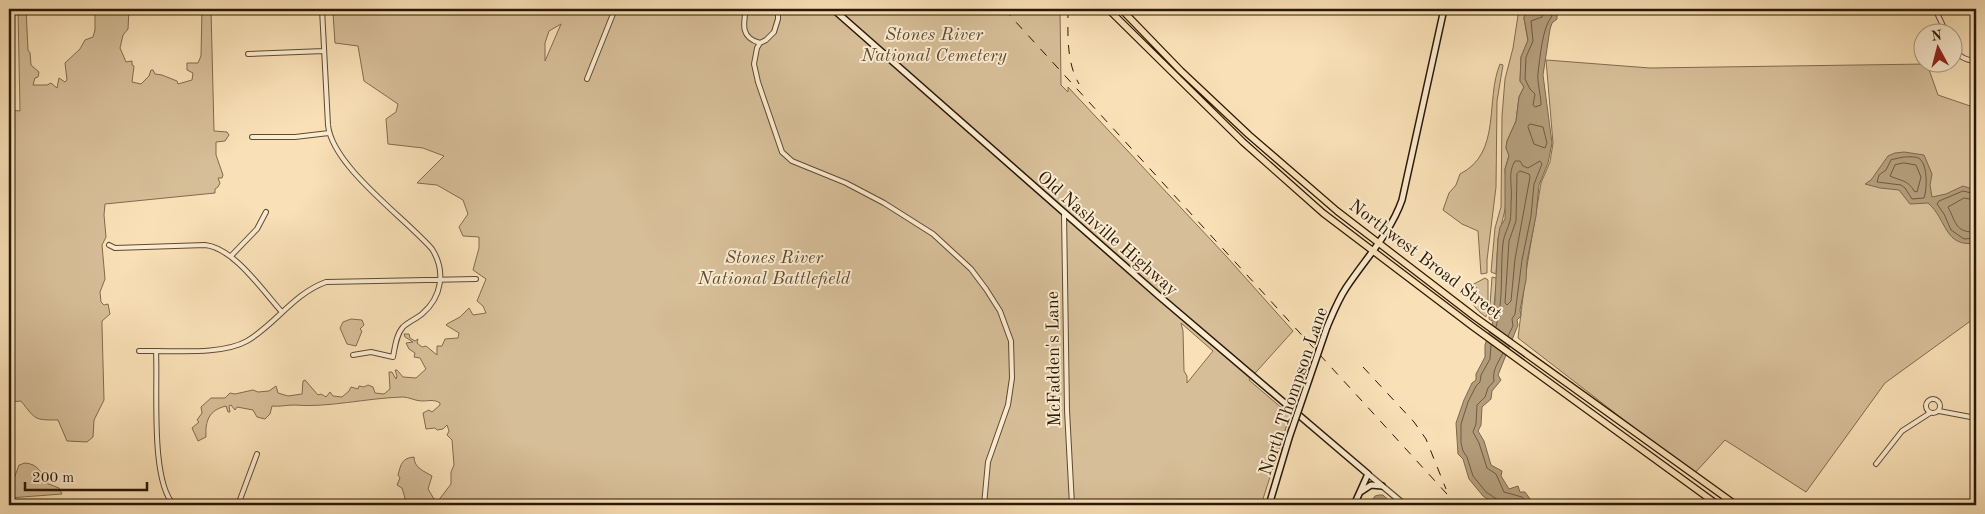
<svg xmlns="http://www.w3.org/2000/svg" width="1985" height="514" font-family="'Old Standard TT',serif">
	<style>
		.green { fill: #d6be98; stroke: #806b4f; fill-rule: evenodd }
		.water { fill: #b39c7a; stroke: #7c674c }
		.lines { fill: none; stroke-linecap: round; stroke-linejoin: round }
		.shore { stroke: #6e5a40; stroke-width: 1 }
		.minor-casing { stroke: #5e4a32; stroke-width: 6 }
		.tertiary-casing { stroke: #5e4a32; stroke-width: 7 }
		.secondary-casing { stroke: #2a1806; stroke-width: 8 }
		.primary-casing { stroke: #2a1806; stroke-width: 8 }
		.minor { stroke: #fbebd0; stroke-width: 4 }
		.tertiary { stroke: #fbebd0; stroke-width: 4.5 }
		.secondary { stroke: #fbebd0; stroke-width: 5 }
		.primary { stroke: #f9e0b6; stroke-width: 5.5 }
		.rail { stroke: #2a1806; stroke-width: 1; stroke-dasharray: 9 9; stroke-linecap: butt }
		.secondary-bridge-casing { stroke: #2a1806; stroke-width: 8; stroke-linecap: butt }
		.secondary-bridge { stroke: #fbebd0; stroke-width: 5 }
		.labels { text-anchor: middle; stroke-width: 4; stroke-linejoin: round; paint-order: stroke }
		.park-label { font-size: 18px; font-style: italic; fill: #5e4a32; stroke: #fbebd0 }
		.street-label { font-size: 18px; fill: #2a1806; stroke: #fbebd0 }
	</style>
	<rect width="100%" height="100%" fill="#f9e0b6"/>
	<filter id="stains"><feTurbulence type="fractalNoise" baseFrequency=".004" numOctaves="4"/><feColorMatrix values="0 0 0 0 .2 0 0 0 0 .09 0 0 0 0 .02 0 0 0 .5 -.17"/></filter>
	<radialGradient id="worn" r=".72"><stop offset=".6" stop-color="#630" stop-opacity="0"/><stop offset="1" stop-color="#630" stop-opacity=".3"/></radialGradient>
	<path class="green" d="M 18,9 L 26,9 L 28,50 L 30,53 L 31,65 L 39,72 L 38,77 L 35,78 L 33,85 L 47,85 L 51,83 L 57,88 L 59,78 L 65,82 L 67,80 L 65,63 L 80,49 L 85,40 L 93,37 L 95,30 L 95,9 L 129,9 L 128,29 L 123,35 L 120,48 L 126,62 L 132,61 L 132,65 L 134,66 L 132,82 L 141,84 L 149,76 L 151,70 L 153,70 L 155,74 L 162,75 L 177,81 L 178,84 L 192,80 L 193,73 L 187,70 L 187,63 L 198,63 L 201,56 L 202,9 L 211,9 L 214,131 L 227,132 L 229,135 L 225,141 L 216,142 L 216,155 L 223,175 L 222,178 L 218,178 L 220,183 L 218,187 L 215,189 L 215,193 L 105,204 L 104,215 L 106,237 L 102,245 L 105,279 L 100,292 L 101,302 L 104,305 L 108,304 L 110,314 L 102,321 L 102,326 L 104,400 L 94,420 L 93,437 L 87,442 L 67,441 L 58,420 C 34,420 36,420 21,401 L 9,402 L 9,110 L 20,111 Z
		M 336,9 L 508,9 L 509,11 L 516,13 L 523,9 L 1060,9 L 1061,85 L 1068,92 L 1068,87 L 1226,256 L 1293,331 L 1249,380 L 1290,415 L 1261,505 L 410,505 L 404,502 L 405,498 L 402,488 L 397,485 L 400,478 L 398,475 C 401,464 402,458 414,457 C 414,468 424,471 432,476 L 428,489 L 434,499 L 438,501 L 451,484 L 451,472 L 454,465 L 452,440 L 447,435 L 449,431 L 447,425 L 443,429 L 437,430 L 435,428 L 426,429 L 423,413 L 429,410 L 432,412 L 440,405 L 440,403 C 434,399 428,401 422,401 C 415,401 409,397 403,397 C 366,398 328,408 294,405 C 285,405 280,407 272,406 L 270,414 L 265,419 L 257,417 L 253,410 L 237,407 L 235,410 L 231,405 L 229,406 L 230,412 L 228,412 L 226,406 C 209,410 205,421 206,437 L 198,441 L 192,428 L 199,422 L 197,420 L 202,413 L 201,407 L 211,398 L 225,398 L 230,393 L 235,394 L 253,390 L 258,392 L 269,391 L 276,386 L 278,393 L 288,396 L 302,394 L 303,381 L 305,380 L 318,395 L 321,394 L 326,397 L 330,392 L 333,396 L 342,397 L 349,391 L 351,387 L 358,389 L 359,386 L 364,387 L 368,385 L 373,387 L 375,393 L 384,394 L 390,389 L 389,372 L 392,372 L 396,379 L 397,376 L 395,370 L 397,370 L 403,377 L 416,378 L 426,369 L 420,358 L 414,357 L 415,353 L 409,349 L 406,343 L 413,342 L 405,337 L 404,334 L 409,334 L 410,338 L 415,341 L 418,339 L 417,343 L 422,347 L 426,346 L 437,355 L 437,346 L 442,346 L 445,339 L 458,338 L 459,333 L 446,325 L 447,324 L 460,317 L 469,308 L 473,315 L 486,313 L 483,306 L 477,301 L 486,279 L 473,270 L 479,248 L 479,237 L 463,236 L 459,227 L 468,214 L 463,200 L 437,185 L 417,183 L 444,156 L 423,148 L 388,144 L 386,119 L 396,112 L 398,104 L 364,81 L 358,46 L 335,43 L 333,13 ZM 561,24 L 545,61 L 545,43 L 549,31 ZM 1181,323 L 1213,351 L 1187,383 L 1187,376 L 1184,371 L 1183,331 Z
		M 1519,9 L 1526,9 L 1524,18 L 1528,41 L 1521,57 L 1520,81 L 1524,87 L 1519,97 L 1516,121 L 1507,141 L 1506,148 L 1509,155 L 1505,169 L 1507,201 L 1498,239 L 1496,274 L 1491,272 L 1495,228 L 1501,207 L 1502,116 L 1505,79 L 1513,48 Z
		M 1546,60 L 1650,68 L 1927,64 L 1938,95 L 1976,108 L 1976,317 L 1885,383 L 1806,492 L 1725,440 L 1694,474 L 1518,338 L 1526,272 L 1541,183 L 1550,162 L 1553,143 Z
		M 1500,64 L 1503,65 L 1497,101 L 1496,187 L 1487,260 L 1487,273 L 1481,274 L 1478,231 L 1462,224 L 1443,210 L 1449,193 L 1456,185 L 1460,174 C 1502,153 1485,100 1500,64 Z
		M 1492,277 L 1496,278 L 1497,281 L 1492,321 L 1489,319 Z
		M 1485,278 L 1488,280 L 1488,304 L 1486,317 C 1475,309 1471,304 1470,290 L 1477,292 L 1476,287 L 1472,285 Z
		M 351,319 L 362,320 L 364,325 L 360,329 L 362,331 L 356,346 L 347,344 L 340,328 L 343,322 Z
		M 25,463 C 38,464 41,472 46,483 L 59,488 L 62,494 L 9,498 L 9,486 L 12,484 L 19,465 Z"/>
	<path class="water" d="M 1526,9 L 1532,9 L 1534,14 L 1539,14 L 1540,10 L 1537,9 L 1552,9 L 1557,13 L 1557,19 L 1552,23 L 1550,29 L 1543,75 L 1552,143 L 1548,163 L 1539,185 L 1536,216 L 1527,261 L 1526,280 L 1520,310 L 1521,316 L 1517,320 L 1518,325 L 1498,375 L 1501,380 L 1492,391 L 1491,399 L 1482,407 L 1481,425 L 1478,431 L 1484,441 L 1491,465 L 1502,471 L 1501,476 L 1509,489 L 1518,486 L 1520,492 L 1525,492 L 1533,503 L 1538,505 L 1496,505 L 1483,496 L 1469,479 L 1463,459 L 1458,454 L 1456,423 L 1464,400 L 1472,383 L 1476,380 L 1476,374 L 1485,357 L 1485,345 L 1494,318 L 1498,239 L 1500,227 L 1505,219 L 1505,169 L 1509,156 L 1506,148 L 1507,141 L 1516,121 L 1519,97 L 1524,87 L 1520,81 L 1521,57 L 1528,40 L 1524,18 Z
		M 1904,152 L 1924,155 L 1932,174 L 1930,185 L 1932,197 L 1946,194 L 1963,186 L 1976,190 L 1976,243 C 1944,248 1947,219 1928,203 L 1910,204 L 1899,190 L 1880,188 L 1865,184 L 1871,180 L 1888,156 L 1895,153 Z
		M 1379,495 L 1383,495 L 1394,505 L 1369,505 L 1375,496 Z"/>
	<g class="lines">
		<path class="shore" d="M 1544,9 L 1542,17 L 1531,21 L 1533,41 L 1526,57 L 1525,79 L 1530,89 L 1535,94 L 1533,105 L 1535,107 L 1541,105 C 1541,95 1537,83 1538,73 C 1540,58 1542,28 1552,16 L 1549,9
			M 1530,124 L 1543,127 L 1547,143 L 1545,148 L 1534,144 L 1528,127 Z
			M 1904,157 C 1908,157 1917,156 1920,159 C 1928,166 1927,190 1924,198 L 1912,199 L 1905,188 L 1901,185 L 1877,182 L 1879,175 L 1886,170 L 1891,160 Z
			M 1904,163 L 1916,165 L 1921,177 L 1917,192 L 1914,191 C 1908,180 1901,181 1890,176 L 1895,165 Z
			M 1520,171 L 1529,174 L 1530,177 L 1515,259 L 1511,301 L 1507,305 L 1505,303 L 1509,241 L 1516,221 L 1517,174 Z
			M 1976,194 L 1963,191 L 1939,201 L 1937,204 L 1944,214 L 1951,230 L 1964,239 L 1976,238
			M 1976,200 L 1964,198 L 1948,207 C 1956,222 1955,233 1976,232
			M 1496,327 C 1504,300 1500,270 1503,243 C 1504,234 1508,229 1510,221 C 1511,216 1511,207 1511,202 C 1513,187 1507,173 1515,161 L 1520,161 L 1523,166 L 1528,168 L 1540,161 L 1542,164 L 1534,184 L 1531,216 L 1522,260 L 1515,314 L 1512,319 L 1513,326 L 1508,336
			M 1491,345 L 1490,359 L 1481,375 L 1480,382 L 1476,386 L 1468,402 L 1461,424 L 1461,443 L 1463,451 L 1467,457 L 1473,476 L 1486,492 L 1498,500 L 1499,505
			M 1503,353 C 1498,363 1492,370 1494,381 L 1488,388 L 1485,397 L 1477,405 L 1476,424 L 1473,432 L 1479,443 L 1487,468 L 1496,474 L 1504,492 L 1522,497 L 1529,505"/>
		<g class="minor-casing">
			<path id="minor" d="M 322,9 L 328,125 C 332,166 404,217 432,249 C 446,271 442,297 422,314 C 416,319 408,322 403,327 C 396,335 395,347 393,357 L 371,352 L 353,355
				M 746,9 C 743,25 741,38 760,43
				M 778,9 L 778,19 L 774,32 L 766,40 L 760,43 L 757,48 L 754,64 L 758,82 L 782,152 L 792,161 L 846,183 L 884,203 L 933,234 L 971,269 L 986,289 L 1000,311 L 1011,341 L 1012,378 L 1008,405 L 988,462 L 984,505
				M 1935,9 L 1946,32
				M 1952,45 C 1958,56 1964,60 1976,61
				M 248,54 L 324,51
				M 587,79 L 615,9
				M 252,137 L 295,137 L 329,133
				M 1064,213 L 1067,410 L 1072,505
				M 109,245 L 115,248 L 205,245 C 234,248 262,290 281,311
				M 231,256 L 257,229 L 266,212
				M 139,351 L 156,351 C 158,387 150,481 174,505
				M 156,351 C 182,351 224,354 247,341 C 276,324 293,294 326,282 L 476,279
				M1926 406a7 7 0 1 1 14 0a7 7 0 1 1-14 0Z
				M 1939,411 L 1976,418
				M 1876,464 L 1902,431 L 1930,413
				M 238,505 L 257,454"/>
		</g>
		<g class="tertiary-casing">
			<path id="tertiary" d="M 1368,474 L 1405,505"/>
		</g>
		<g class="secondary-casing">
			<path id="secondary" d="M 833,9 L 1159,296 L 1368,474 L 1354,505
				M 1327,327 C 1333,313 1338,300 1346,288 C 1365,259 1390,234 1402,200 L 1444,9
				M 1362,491 L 1371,485 L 1382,486
				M 1269,505 L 1289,438"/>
		</g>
		<g class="primary-casing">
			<path id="primary" d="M 1108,9 L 1243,142 L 1323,213 L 1472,326 L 1718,505
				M 1121,9 L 1181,71 L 1249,135 L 1337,211 L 1475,317 L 1736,505"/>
		</g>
		<use href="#minor" class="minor"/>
		<use href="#tertiary" class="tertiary"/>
		<use href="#secondary" class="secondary"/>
		<use href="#primary" class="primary"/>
		<path class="rail" d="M 1004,9 L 1457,505
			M 1068,9 C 1068,35 1066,61 1079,84
			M 1363,367 L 1414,422 L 1426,439 L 1446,489"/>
		<g class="secondary-bridge-casing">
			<path id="secondary-bridge" d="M 1289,438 L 1327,327"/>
		</g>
		<use href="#secondary-bridge" class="secondary-bridge"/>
	</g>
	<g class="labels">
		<g class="park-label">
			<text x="934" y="40">Stones River<tspan x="934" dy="21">National Cemetery</tspan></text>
			<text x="774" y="263">Stones River<tspan x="774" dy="21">National Battlefield</tspan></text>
		</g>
		<g class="street-label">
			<text transform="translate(1108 233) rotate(41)" y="6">Old Nashville Highway</text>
			<text transform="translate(1426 259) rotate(37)" y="6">Northwest Broad Street</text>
			<text transform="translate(1053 359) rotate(-91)" y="6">McFadden's Lane</text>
			<text transform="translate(1293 391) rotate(-71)" y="6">North Thompson Lane</text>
		</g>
	</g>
	<rect width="1985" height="514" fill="none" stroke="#f9e0b6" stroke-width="30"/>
	<rect x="10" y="10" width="1965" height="494" fill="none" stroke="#2a1806" stroke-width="2.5"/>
	<rect x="15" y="15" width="1955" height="484" fill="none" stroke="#2a1806"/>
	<g transform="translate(1938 48) rotate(353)"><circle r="24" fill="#fbebd0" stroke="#a7977f"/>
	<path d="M0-4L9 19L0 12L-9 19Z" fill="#8f2418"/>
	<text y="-8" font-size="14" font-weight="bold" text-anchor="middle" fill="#2a1806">N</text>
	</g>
	<path d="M25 482v8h122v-8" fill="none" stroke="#2a1806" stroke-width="2.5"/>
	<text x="32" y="482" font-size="15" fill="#2a1806" stroke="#fbebd0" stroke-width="4" paint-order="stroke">200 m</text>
	<rect width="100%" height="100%" filter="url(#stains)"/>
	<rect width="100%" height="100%" fill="url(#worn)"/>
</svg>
